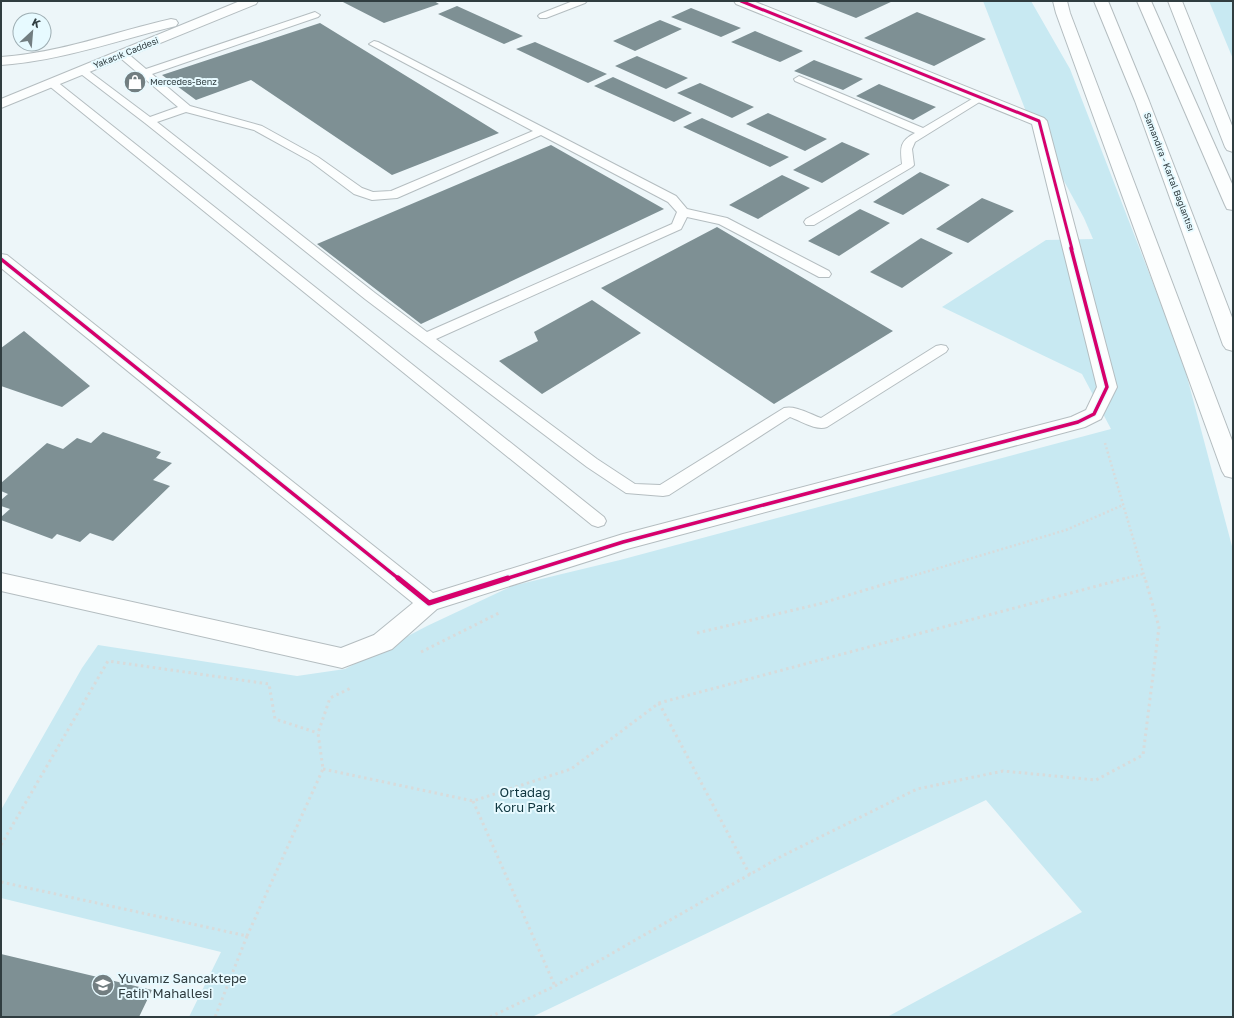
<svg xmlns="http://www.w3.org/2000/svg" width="1234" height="1018" font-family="'Golos Text',sans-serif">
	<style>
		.green { fill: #c8e9f2 }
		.building { fill: #7e9094 }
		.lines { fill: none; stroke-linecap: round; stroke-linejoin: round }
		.service-casing { stroke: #b4bdc0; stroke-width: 2 }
		.minor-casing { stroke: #b4bdc0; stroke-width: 2 }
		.secondary-casing { stroke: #b4bdc0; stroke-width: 2 }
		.motorway-casing { stroke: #b4bdc0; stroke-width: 2 }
		.path-far1 { stroke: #d8dbdb; stroke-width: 2.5; stroke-dasharray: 2 2.5; stroke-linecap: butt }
		.path { stroke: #d8dbdb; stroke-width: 3; stroke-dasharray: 2.5 3.5; stroke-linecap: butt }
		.service { fill: #fcfefe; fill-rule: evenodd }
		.minor { fill: #fcfefe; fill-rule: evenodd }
		.secondary { fill: #fcfefe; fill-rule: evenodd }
		.motorway { fill: #fcfefe; fill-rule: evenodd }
		.cycleway-far2-casing { stroke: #e7faff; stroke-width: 4.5 }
		.cycleway-far1-casing { stroke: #e7faff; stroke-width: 6 }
		.cycleway-casing { stroke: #e7faff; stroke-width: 8 }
		.cycleway-far2 { stroke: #d6006c; stroke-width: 3 }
		.cycleway-far1 { stroke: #d6006c; stroke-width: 3.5 }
		.cycleway { stroke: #d6006c; stroke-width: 5 }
		.labels { text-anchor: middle; stroke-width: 4; stroke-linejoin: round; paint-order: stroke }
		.far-street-label { font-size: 9px; fill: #303d40; stroke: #e7faff }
		.far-poi-label { font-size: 9px; fill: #303d40; stroke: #e7faff; text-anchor: start }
		.near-park-label { font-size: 13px; fill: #103740; stroke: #e7faff }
		.near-poi-label { font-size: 13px; fill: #303d40; stroke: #e7faff; text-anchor: start }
	</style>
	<rect width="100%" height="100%" fill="#edf6f9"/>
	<path class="green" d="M 983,1 L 1031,1 L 1070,69 L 1182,358 L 1233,550 L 1233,1017 L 887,1017 L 1082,912 L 986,800 L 532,1017 L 189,1017 L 221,952 L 1,898 L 1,810 L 82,668 L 98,645 L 297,676 L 345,669 L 427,626 L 512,586 L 620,560 L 1111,429 L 1082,374 L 942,307 L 1046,240 L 1093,239 L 1084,218 L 1025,109 Z
		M 1209,1 L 1233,1 L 1233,59 Z"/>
	<path class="building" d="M 341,1 L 434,1 L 439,4 L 384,23 Z
		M 813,1 L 893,1 L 856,18 Z
		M 457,6 L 523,36 L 504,44 L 438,14 Z
		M 691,8 L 741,28 L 721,37 L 671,17 Z
		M 917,12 L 986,39 L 934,66 L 864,38 Z
		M 660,20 L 682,29 L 635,51 L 613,41 Z
		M 320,23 L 499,133 L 392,175 L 251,80 L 196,100 L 162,75 Z
		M 755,31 L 803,51 L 780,62 L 731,42 Z
		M 535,42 L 607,74 L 588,83 L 516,49 Z
		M 637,56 L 688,78 L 666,89 L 615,66 Z
		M 814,60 L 863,79 L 843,90 L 794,71 Z
		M 613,77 L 692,113 L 674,122 L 594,86 Z
		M 700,83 L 754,107 L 732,118 L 677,93 Z
		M 879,84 L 936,107 L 913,120 L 856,96 Z
		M 768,113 L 827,139 L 805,151 L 746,124 Z
		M 702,118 L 789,157 L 770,167 L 683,127 Z
		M 842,142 L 870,154 L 822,183 L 793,170 Z
		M 551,145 L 664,209 L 421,324 L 317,244 Z
		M 920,172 L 950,185 L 903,215 L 873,202 Z
		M 782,175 L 810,188 L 758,219 L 729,205 Z
		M 982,198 L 1014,211 L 968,243 L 936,229 Z
		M 860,209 L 890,223 L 839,256 L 808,241 Z
		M 717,227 L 893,331 L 774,404 L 601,288 Z
		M 921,238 L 953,253 L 902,288 L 870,272 Z
		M 592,300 L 641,333 L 542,394 L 499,361 L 538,341 L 534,332 Z
		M 24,331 L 90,386 L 62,407 L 1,386 L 1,348 Z
		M 103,432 L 161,452 L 156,458 L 172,463 L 153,480 L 170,486 L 113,541 L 90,533 L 80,542 L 57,534 L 52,539 L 1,520 L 1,517 L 10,509 L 1,506 L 1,500 L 8,494 L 1,491 L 1,483 L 47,443 L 63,449 L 77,438 L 91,443 Z
		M 1,954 L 152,990 L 139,1017 L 1,1017 Z"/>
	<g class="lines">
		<g class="service-casing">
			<path id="service" d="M 573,1 L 587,1 L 585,3 L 546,18 L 540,18 L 538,16 L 540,14 Z
				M 315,12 L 320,15 L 318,17 L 152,74 L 190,106 L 262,126 L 318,157 L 362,188 L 373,192 L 391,191 L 533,131 L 369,44 L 374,41 L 378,42 L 676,196 L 687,209 L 727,218 L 829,271 L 831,274 L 829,277 L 819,277 L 719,224 L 687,217 L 681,229 L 436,339 L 597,459 L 635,484 L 660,485 L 784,408 C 795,405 810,414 821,418 L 936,346 L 941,345 L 946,346 L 948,349 L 946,352 L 827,427 C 816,431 801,421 790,417 L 669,495 L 663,496 L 626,493 L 587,467 L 365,299 L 145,123 L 77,71 L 82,68 L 86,69 L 150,117 L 178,107 L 118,56 L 117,54 L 118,52 L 126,52 L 146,69 ZM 186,112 L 254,130 L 310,161 L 354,194 L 372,200 L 397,198 L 541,135 L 668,202 L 677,212 L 672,224 L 427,332 L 375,293 L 157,122 Z
				M 799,76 L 923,128 L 977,96 L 985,96 L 986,98 L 915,142 L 912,149 L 914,165 L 912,167 L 814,225 L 806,225 L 804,222 L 806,219 L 902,164 C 900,147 900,141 915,133 L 795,81 L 794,79 Z
				M 52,80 L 56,81 L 604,517 L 606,521 L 604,525 L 598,527 L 592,525 L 48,85 L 47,83 Z"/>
		</g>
		<g class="minor-casing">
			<path id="minor" d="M 734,1 L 753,1 L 1044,118 L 1047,121 L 1117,387 L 1101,419 L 1085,427 L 627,549 L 437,609 L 392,649 L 342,668 L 1,591 L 1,573 L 341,648 L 374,635 L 413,603 L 1,268 L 1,254 L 7,255 L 433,593 L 623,534 L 1071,417 L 1086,410 L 1097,387 L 1032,124 L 736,4 Z"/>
		</g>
		<g class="secondary-casing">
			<path id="secondary" d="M 240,1 L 258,1 L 256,4 L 1,108 L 1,99 Z
				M 171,19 L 176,20 L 178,23 L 176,26 C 118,40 61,61 1,65 L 1,57 C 60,53 114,32 171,19 Z"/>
		</g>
		<g class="motorway-casing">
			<path id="motorway" d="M 1053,1 L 1067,1 L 1070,13 L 1233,443 L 1233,478 L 1225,476 L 1222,471 L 1056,13 Z
				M 1094,1 L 1108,1 L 1149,101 L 1233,320 L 1233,351 L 1226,349 L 1223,345 L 1135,101 Z
				M 1137,1 L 1151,1 L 1233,186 L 1233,210 L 1227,209 L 1225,205 Z
				M 1168,1 L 1182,1 L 1233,128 L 1233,152 L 1227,150 L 1225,147 Z"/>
		</g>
		<path class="path-far1" d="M 1105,443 L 1145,579
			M 902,579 L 1066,530 L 1123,505
			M 1123,579 L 1143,574"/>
		<path class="path" d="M 697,633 L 819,604 L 905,578
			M 421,652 L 501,612
			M 659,703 L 750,875
			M 323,769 L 473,801 L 571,769 L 659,703 L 1127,578
			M 473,801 L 555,986
			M 1,845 L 108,661 L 269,684 L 275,719 L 318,733
			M 1,882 L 247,936 L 215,1017
			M 247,936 L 323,769 L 318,733 L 330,698 L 351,688
			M 490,1017 L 555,986 L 782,856 L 917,789 L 1003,771 L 1096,780 L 1143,755 L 1159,627 L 1145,578"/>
		<use href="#service" class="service"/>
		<use href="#minor" class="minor"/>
		<use href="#secondary" class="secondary"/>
		<use href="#motorway" class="motorway"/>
		<g class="cycleway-far2-casing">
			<path id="cycleway-far2" d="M 741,1 L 1039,121 L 1072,249"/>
		</g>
		<g class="cycleway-far1-casing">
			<path id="cycleway-far1" d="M 1,259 L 399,579
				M 505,579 L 623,542 L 1078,422 L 1094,414 L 1107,387 L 1071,248"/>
		</g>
		<g class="cycleway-casing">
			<path id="cycleway" d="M 398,578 L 429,603 L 508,578"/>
		</g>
		<use href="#cycleway-far2" class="cycleway-far2"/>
		<use href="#cycleway-far1" class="cycleway-far1"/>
		<use href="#cycleway" class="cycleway"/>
	</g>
	<defs>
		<g id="shop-disc" transform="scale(1.15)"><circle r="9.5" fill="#727e81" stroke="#e7faff"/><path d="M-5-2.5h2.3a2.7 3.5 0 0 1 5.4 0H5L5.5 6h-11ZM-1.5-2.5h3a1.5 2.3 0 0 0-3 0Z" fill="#fff"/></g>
		<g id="school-disc" transform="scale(1.15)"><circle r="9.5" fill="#727e81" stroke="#e7faff"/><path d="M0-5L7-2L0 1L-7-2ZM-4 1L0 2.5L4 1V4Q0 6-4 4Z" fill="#fff"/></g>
	</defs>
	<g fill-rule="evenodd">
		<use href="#shop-disc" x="135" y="82"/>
		<use href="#school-disc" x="103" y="985"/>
	</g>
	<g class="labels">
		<g class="far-street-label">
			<text transform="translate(126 53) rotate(-22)" y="3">Yakacık Caddesi</text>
			<text transform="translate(1169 172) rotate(69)" y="3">Samandıra - Kartal Bağlantısı</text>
		</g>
		<g class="far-poi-label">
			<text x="150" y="85">Mercedes-Benz</text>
		</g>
		<g class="near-park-label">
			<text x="525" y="797">Ortadağ<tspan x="525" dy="15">Koru Park</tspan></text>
		</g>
		<g class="near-poi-label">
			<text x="118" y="983">Yuvamız Sancaktepe<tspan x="118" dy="15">Fatih Mahallesi</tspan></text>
		</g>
	</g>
	<rect width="1234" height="1018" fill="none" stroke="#303d40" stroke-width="4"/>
	<g transform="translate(32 32) rotate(26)"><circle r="19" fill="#e7faff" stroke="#9eaeb3"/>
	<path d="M0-3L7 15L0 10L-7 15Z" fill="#727e81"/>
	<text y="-6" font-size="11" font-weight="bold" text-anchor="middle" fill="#303d40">K</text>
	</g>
</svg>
